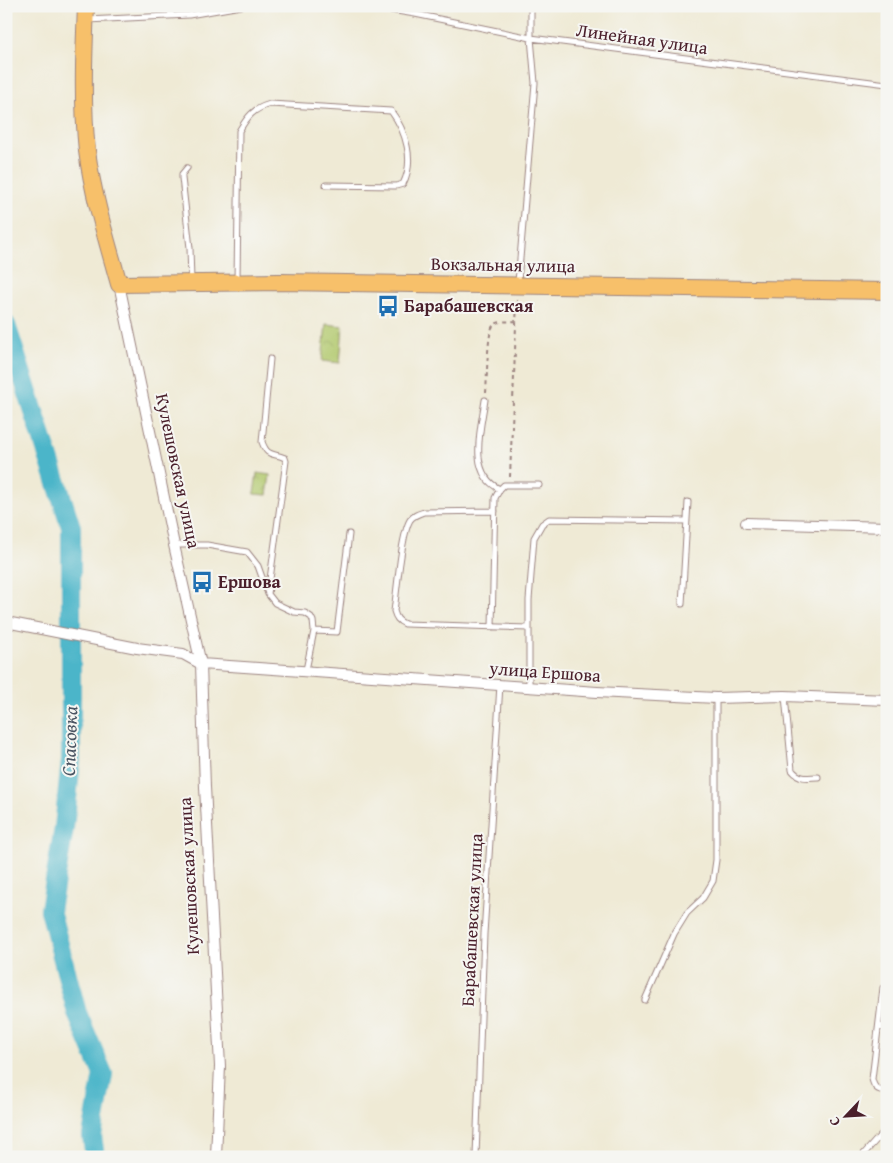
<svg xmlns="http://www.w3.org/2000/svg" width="893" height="1163" font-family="'Gentium Book Plus',serif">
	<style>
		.park { fill: url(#park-crowns); stroke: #7e744c }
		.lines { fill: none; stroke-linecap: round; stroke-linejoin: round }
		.river { stroke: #4bb5c9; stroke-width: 20 }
		.service-casing { stroke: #9c8480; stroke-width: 7 }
		.minor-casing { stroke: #9c8480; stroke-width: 12 }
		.primary-casing { stroke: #9c8480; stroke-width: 18 }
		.path { stroke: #9c8480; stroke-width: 2; stroke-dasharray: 4 4; stroke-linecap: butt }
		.service { stroke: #fff; stroke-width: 5 }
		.minor { stroke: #fff; stroke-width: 10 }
		.primary { stroke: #f7c06b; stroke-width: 16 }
		.labels { text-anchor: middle; stroke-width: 4; stroke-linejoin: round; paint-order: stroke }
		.street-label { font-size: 18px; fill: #4a1f2b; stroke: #f6f6f2 }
		.poi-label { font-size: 18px; font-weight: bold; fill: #4a1f2b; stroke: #f6f6f2; text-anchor: start }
		.water-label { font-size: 19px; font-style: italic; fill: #4a5462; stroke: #f6f6f2 }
	</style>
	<defs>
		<pattern id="park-crowns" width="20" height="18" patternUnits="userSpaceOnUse" patternTransform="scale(1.25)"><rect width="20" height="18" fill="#b2c96e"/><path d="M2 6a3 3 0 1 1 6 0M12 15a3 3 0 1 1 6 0" fill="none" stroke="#9bac5f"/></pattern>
	</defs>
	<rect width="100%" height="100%" fill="#f6f6f2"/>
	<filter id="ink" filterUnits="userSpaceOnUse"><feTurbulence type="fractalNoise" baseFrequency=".02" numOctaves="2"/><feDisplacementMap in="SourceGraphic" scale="10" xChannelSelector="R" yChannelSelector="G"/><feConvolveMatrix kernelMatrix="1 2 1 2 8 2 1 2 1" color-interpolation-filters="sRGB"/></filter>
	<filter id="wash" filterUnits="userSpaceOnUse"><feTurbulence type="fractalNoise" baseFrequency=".0096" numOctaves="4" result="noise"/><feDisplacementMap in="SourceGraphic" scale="20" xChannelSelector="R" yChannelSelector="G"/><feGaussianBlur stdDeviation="1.12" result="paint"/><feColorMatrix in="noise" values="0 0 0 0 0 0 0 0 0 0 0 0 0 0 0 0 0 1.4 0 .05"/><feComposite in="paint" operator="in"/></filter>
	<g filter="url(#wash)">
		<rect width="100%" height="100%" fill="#efead5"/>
		<path class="park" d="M 326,324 L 343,326 L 340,363 L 322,361 Z
			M 257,473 L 270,475 L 267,495 L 254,494 Z"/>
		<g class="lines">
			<path class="river" d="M 6,325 L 71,527 L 71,760 L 64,828 L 50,910 L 77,1013 L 103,1074 L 92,1136 L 95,1157"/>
		</g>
	</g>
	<g filter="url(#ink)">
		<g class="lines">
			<g class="service-casing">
				<path id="service" d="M 170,6 L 171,16
					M 366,6 L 415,14 L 531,38 L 887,84
					M 87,20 L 189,15 L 241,6
					M 187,168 L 182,174 L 182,178 L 190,248 L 191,280
					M 237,281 L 239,131 C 248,116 253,109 270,104 L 391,111 C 406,131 415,161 403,184 L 396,186 L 326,185
					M 518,282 L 535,83 L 531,38 L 531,6
					M 485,400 C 481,428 467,474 500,489
					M 495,511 L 424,512 C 418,514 414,515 410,520 C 401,535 397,591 394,611 C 396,618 398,621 405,624 L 529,628
					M 174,545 L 207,545 L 247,552 L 258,566 L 268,594 L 275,603 L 294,612 L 305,613 L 311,617 L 313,621 L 314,631 L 306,670
					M 268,594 L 286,461 L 285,458 C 272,452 268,458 262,442 L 270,359
					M 682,604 L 688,502
					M 492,627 L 495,498 L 500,489 L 504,485 L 539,485
					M 314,631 L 337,632 L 349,534
					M 529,686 L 529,600 L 534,538 L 542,524 L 549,519 L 687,521
					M 785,696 L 792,770 C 799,779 807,778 818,777
					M 883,988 L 872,1079 C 874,1088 877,1090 887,1092
					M 645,1000 L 674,934 L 687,913 L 703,898 L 713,881 L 716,860 L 716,698
					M 879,1026 L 887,1028
					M 476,1157 L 484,934 L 500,685
					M 861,1157 L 887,1128"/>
			</g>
			<g class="minor-casing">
				<path id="minor" d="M 119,284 L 174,545 L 201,664 L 205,787 L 220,1066 L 216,1157
					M 746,523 L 887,527
					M 6,622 L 137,648 L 183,654 L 201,664 L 597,692 L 716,698 L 785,696 L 887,700"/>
			</g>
			<g class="primary-casing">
				<path id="primary" d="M 86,6 C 84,54 82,103 87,151 C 93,196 107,241 119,284 L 278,282 L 887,291"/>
			</g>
			<path class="path" d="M 486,393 C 487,381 487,333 493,326 C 498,320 509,322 516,321
				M 510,477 L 517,300"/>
			<use href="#service" class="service"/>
			<use href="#minor" class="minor"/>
			<use href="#primary" class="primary"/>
		</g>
	</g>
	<defs>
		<g id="bus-bare" transform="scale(1.725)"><path d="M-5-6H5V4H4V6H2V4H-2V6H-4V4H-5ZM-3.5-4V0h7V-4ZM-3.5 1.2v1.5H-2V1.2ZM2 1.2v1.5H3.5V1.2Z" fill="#1f6fb2" stroke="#f6f6f2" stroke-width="2.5" paint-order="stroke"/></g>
	</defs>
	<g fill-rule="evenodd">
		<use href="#bus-bare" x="388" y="306"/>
		<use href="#bus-bare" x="202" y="582"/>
	</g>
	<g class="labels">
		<g class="street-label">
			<text transform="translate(642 39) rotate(8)" y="6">Линейная улица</text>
			<text transform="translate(503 265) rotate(1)" y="6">Вокзальная улица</text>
			<text transform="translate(178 471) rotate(78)" y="6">Кулешовская улица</text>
			<text transform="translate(545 672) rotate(4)" y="6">улица Ершова</text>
			<text transform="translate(189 876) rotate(-93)" y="6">Кулешовская улица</text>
			<text transform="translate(472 920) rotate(-87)" y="6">Барабашевская улица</text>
		</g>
		<g class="poi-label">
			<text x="404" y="312">Барабашевская</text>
			<text x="218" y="588">Ершова</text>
		</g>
		<g class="water-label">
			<text transform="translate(69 741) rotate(-88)" y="7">Спасовка</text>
		</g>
	</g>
	<rect width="893" height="1163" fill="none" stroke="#f6f6f2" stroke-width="25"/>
	<g transform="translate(846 1116) rotate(245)" stroke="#f6f6f2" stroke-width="4" paint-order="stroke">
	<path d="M0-4L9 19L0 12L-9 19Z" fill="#4a1f2b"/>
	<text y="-8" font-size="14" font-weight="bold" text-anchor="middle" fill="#4a1f2b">С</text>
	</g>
</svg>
